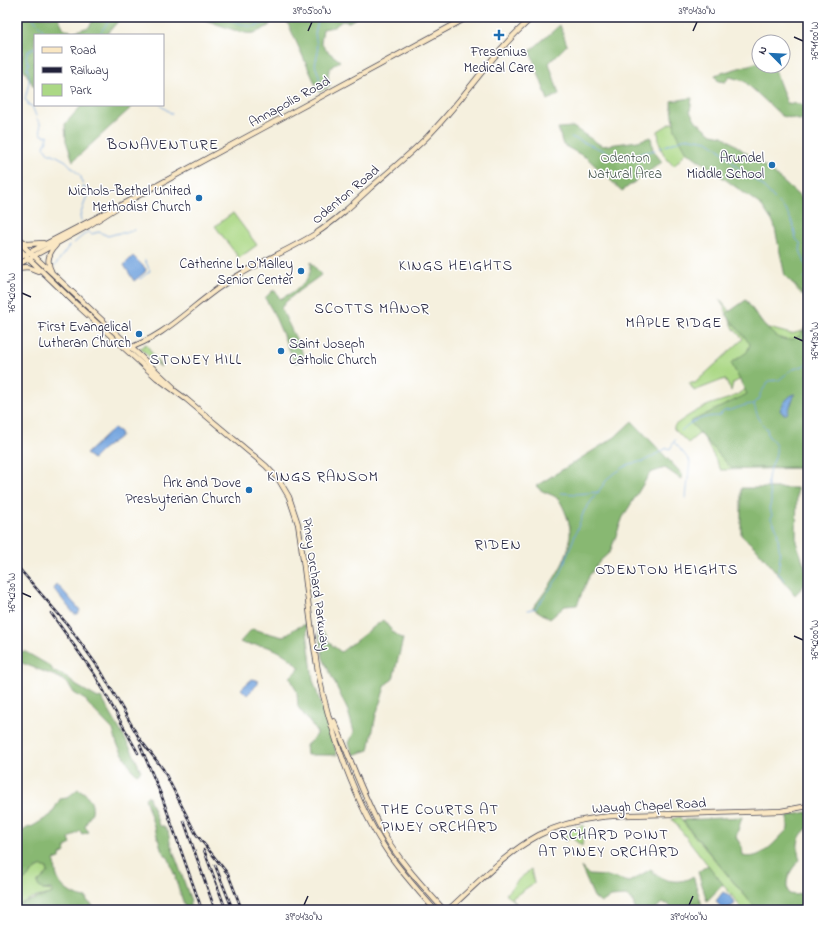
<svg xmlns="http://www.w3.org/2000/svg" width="825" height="927" font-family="'Indie Flower',sans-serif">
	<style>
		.green { fill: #abd885; stroke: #667d60 }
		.forest { fill: #88b872; stroke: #556d56 }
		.water { fill: #75a5df; stroke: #4c648d }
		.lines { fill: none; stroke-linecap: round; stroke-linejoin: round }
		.stream { stroke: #75a5df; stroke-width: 1 }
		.secondary-casing { stroke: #424153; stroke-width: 6 }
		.secondary { stroke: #fae7c3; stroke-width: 4.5 }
		.rail-casing { stroke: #22223b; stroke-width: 2.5 }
		.rail { stroke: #fff; stroke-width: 1; stroke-dasharray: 3; stroke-linecap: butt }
		.ticks { fill: none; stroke: #22223b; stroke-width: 1.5 }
		.poi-dot { fill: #1f6fb2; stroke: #fff; stroke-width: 1.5 }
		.labels { text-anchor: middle; stroke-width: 3; stroke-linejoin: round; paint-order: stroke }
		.poi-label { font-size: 14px; fill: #22223b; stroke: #fff; text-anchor: end }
		.street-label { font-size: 14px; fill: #22223b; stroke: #fff }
		.park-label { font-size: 14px; fill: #4b5951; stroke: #fff }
		.neighbourhood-label { font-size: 15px; letter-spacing: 1px; fill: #22223b; stroke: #fff }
		.neatline { fill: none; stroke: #22223b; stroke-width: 1.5 }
		.ticks-label { font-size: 10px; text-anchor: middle; fill: #22223b }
	</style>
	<rect width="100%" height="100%" fill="#fff"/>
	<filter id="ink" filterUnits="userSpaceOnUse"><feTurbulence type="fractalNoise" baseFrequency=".025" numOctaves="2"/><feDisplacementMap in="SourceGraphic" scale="8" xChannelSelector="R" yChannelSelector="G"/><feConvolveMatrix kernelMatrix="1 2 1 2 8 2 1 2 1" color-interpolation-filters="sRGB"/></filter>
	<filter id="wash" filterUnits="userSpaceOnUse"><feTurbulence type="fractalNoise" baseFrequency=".012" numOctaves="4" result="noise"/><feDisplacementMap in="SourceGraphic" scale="16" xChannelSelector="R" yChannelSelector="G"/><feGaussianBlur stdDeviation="0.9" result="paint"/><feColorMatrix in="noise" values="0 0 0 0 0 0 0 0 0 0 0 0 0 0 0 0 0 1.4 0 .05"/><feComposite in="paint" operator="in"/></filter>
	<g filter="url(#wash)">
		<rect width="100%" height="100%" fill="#f5f0de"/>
		<path class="green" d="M 671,123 L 691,126 L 699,139 L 708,141 L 718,148 L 738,168 L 762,185 L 787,212 L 793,224 L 796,239 L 801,244 C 798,254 809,264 807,274 L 804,277 L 808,280 L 808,300 C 783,279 784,263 786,233 L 762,203 L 711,169 L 689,149 L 674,166 C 662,156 659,146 658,131 Z
			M 233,213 L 257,245 L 239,258 L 215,226 Z
			M 719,299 L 734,316 L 751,307 L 765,327 L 791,334 L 803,331 L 808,323 L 808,468 L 721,470 L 701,432 L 688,443 L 674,429 L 674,426 C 684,418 697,410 709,405 C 721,400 736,399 745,388 L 741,380 L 739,380 L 733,383 L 731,391 L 725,379 L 694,391 L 689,383 L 695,383 L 743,339 L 734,329 L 724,307 Z
			M 146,344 L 161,367 L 140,348 Z
			M 680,817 L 682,821 L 757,910 L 743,910 L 672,819 Z
			M 584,825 L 582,846 L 572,838 L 568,839 L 565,842 L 567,831 Z
			M 42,866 L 47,868 L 48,873 L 38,882 L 43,890 L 53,891 L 51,894 L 32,898 L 17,906 L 17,883 L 26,879 L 34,870 Z
			M 531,870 L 534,883 L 512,898 L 517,905 L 506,894 L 520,878 Z
			M 701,902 L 702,910 L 685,910 L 682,906 Z"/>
		<path class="forest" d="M 17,17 L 58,17 L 64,29 L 73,32 L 89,27 L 95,17 L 128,17 L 120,19 L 106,35 L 35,35 L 34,87 L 20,63 L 23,52 L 17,44 Z
			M 196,17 L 266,17 L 270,25 C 265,28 259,32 253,33 C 243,36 209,20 196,17 Z
			M 285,17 L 358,17 L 349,22 L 342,21 L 334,27 L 323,29 L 321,43 L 326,50 L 340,61 C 328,68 326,72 330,86 L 319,92 Z
			M 560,25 L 567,45 L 549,63 L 559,94 L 548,100 L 530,51 Z
			M 759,62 L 759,66 L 773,66 L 787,103 L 808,105 L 808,122 L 782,116 L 744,81 L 730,77 L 725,82 L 718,81 L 715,75 Z
			M 692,98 L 690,111 L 696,121 L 712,134 L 723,136 L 771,171 L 808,204 L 808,303 L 802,292 L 785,276 L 774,224 L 762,206 L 686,151 L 675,130 L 671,101 Z
			M 82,105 L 134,105 L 73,161 L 66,141 L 65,124 Z
			M 573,127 L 602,146 L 638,141 L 651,137 L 653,150 L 662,162 L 622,191 L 587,158 L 563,145 L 558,128 Z
			M 311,262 L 321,275 C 307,286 291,294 281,308 L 306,360 L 295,363 L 273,312 L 265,298 L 272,291 L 275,291 L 280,299 C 295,291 312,283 311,262 Z
			M 746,300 C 756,315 778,353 800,335 C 803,333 806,328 808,325 L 808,467 L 731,468 L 690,422 L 747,394 L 731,363 L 747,352 L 750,344 L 726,314 Z
			M 632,421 L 682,474 L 681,479 L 665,468 L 650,473 L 623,517 L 610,552 L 600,561 L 589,576 L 577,605 L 565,606 L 550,619 L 533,608 C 552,582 581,548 566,514 C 564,509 562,504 559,500 C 553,493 543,494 536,486 L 615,437 Z
			M 741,488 L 797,488 L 796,542 L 804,564 L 808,581 L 795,595 L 757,549 L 741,535 Z
			M 383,620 L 393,632 L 403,639 L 393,679 L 386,684 L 376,715 L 369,750 L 353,755 L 349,743 L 354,732 L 348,711 L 323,658 L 318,628 L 326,635 L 328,642 L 341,652 Z
			M 306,624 L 313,680 L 337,755 L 307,755 L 306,745 L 313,739 L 317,732 L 298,707 L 297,692 L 290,677 L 300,668 C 289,656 275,647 259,645 C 251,644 247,646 240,642 L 252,629 L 283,637 L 294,629 Z
			M 19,644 L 18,648 L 21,652 L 24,651 L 50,666 L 54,672 L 62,674 L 77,686 L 98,698 L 101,697 L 132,751 L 141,771 L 137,774 L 133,771 L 117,744 L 113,730 L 87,703 L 87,701 L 74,693 L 69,685 L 60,678 L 17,661 L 17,647 Z
			M 78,789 C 86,792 94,802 92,812 C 90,817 86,822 85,827 L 89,832 L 82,834 L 80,831 L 69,839 L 71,844 L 65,847 L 65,852 L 60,855 L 60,858 L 54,860 C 56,864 55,868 56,872 C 58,887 73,897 87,898 L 86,900 L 93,906 L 94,909 L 98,910 L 17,910 L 19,904 L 51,894 L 53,891 L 51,889 L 43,890 L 38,886 L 38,882 L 48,873 L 47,868 L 42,866 L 34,870 L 26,879 L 17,883 L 17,835 L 27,828 L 33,826 L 51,815 L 60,799 L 67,798 Z
			M 148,795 L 159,825 L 160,826 L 164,826 L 168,831 L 170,842 L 191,901 L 189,904 L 194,910 L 186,910 L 177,884 L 178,883 L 175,879 L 176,874 L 174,874 L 169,859 L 162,851 L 146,801 L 145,798 Z
			M 808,812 L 808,828 C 797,836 796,847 800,860 C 791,869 783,881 789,894 L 796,895 L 808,891 L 808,910 L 757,910 L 682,820 L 742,817 L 736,837 L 742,847 L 743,856 C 762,861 776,840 788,829 L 788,816 Z
			M 708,865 L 723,884 L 707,901 L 698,872 Z
			M 581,867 L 589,875 L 607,876 L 629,882 L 651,869 C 659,882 682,885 693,876 L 701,902 L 682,906 L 685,910 L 673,910 L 668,904 L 662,903 L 654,910 L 635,910 L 633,901 L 626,896 L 610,897 L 601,903 L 594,897 Z"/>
		<path class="water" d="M 133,256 L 146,269 L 145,272 L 134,281 L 124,265 Z
			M 795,394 L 787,414 L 783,414 L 780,410 C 782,404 789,395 795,394 Z
			M 114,428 L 120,432 L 121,436 L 103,449 L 93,459 L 86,454 Z
			M 57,584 L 80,610 L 78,614 L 74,614 L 54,589 Z
			M 252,679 L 257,680 L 258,684 L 247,695 L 241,689 Z
			M 723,892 L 729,895 L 735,904 L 726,910 L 723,910 L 716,901 Z"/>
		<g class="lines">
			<path class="stream" d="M 32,17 L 47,35
				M 219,17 C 251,24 244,34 277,17
				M 319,17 L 315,34 L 318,52 L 315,65 L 319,76 L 319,86
				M 17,18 L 21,17
				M 99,35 L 109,20 L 115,17
				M 35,48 L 28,51 L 26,57 L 29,65 L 27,67 C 31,81 28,85 25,100 L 28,102 L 28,105 L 32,106 L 36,116
				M 160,105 L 172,114
				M 37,119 L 40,123 L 41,134 L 45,136 L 48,135 L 48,137 L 44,147 L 49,154 L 53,154 L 66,161 L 81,177 L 83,187 L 89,190 L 80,216 L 81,221
				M 571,137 L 614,155 L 630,156 L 655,150
				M 660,148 L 683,139 L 690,138 L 708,141 L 718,148 L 738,168 L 762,185 L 787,212 L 793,224 L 796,239 L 801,244 L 800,250 L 808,271
				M 87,230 L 91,234 L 99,232 L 108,236 L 119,233 L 126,233 L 134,230
				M 74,243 L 87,232
				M 54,267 L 69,246
				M 808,273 L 804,278 L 808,280
				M 138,277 L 140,279 L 150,271 L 145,260
				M 754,404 C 756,413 760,423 767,429 L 768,436 C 786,448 769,464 768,479 C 766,490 775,495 769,509 L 772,514 L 771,519 L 777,529 L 780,557 L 778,573 L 785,580
				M 681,431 C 691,420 705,416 719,416 L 724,411 C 736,410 743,404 754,404 L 760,398 L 760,394 L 769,381 L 779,380 L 791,370 L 803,366 L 808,362
				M 675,443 L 690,461 L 686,498
				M 561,493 L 576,494 L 599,492
				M 528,610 L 536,608 L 560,575 L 584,511 L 609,477 L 629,464 L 644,461 L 667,448 L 670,449 L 675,440"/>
		</g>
	</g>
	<g filter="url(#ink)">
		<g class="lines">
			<g class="secondary-casing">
				<path id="secondary" d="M 18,238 L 27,244 L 43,243
					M 17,240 L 173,387
					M 17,247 L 77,305 L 157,378 L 186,399 L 266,466 L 279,480 L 289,497 L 298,524 C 306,573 309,622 318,671 C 328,727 357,807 389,854 C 403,874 419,892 435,910
					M 17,259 L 111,210
					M 17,265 L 88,226 L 121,205 L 468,17
					M 17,268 L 28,267 L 38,271
					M 52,273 C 46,262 48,254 56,245
					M 126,349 C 165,337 190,307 223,285 C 252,265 286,252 315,234 C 335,221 352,205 369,189 C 388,172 409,155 427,137 C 465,99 492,52 533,17
					M 334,721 C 351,759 364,800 385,836 C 401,863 423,886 444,910
					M 448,910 C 477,884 504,854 539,835 C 581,813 629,815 675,814 C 710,813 745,812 781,811 L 808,806"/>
			</g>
			<use href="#secondary" class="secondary"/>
			<g class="rail-casing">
				<path id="rail" d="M 17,566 L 67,624 L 101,671 L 139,738 L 163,769 L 196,834 L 228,874 L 242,910
					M 51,613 L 95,675 L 138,753
					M 140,745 L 162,797 L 202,910
					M 184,821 L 215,910
					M 204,850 L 226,910
					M 215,865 L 233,910"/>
			</g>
			<use href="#rail" class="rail"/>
		</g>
	</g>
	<path class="ticks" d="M 308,31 L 312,22M 693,31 L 697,22M 794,37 L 803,41M 22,293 L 31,297M 794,337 L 803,341M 22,593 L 31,597M 794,636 L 803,640M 304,905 L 308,896M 689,905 L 693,896"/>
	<g class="poi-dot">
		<path d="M497 29h4v4h4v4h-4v4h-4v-4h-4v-4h4z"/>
		<circle cx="772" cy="165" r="4"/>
		<circle cx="199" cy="198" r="4"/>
		<circle cx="301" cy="271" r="4"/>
		<circle cx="139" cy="334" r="4"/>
		<circle cx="281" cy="351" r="4"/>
		<circle cx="249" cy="490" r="4"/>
	</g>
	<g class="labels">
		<g class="poi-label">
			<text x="499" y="56" text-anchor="middle">Fresenius<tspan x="499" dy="16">Medical Care</tspan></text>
			<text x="764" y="162">Arundel<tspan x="764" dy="16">Middle School</tspan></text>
			<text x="191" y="195">Nichols-Bethel United<tspan x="191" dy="16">Methodist Church</tspan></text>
			<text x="293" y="268">Catherine L. O'Malley<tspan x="293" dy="16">Senior Center</tspan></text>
			<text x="131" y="331">First Evangelical<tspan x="131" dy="16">Lutheran Church</tspan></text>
			<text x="289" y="348" text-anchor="start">Saint Joseph<tspan x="289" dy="16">Catholic Church</tspan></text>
			<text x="241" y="487">Ark and Dove<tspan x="241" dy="16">Presbyterian Church</tspan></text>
		</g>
		<g class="street-label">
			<text transform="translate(289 101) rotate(-29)" y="5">Annapolis Road</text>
			<text transform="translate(345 194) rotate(-40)" y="5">Odenton Road</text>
			<text transform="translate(317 584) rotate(82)" y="5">Piney Orchard Parkway</text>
			<text transform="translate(649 805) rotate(-3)" y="5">Waugh Chapel Road</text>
		</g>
		<g class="park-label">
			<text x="625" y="162">Odenton<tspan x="625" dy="16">Natural Area</tspan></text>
		</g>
		<g class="neighbourhood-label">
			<text x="163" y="149">BONAVENTURE</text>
			<text x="456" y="270">KINGS HEIGHTS</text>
			<text x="372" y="313">SCOTTS MANOR</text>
			<text x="674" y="327">MAPLE RIDGE</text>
			<text x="196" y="364">STONEY HILL</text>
			<text x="323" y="481">KINGS RANSOM</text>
			<text x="498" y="549">RIDEN</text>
			<text x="667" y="574">ODENTON HEIGHTS</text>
			<text x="440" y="814">THE COURTS AT<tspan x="440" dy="17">PINEY ORCHARD</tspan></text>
			<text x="609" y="839">ORCHARD POINT<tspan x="609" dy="17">AT PINEY ORCHARD</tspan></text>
		</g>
	</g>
	<rect width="825" height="927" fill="none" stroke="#fff" stroke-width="44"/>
	<rect x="34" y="34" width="130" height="72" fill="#ffffff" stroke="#a7a7b1"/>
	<rect x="42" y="47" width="20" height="6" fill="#fae7c3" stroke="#a7a7b1"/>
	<text x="70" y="54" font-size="12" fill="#22223b">Road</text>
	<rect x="42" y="67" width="20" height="6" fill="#22223b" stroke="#a7a7b1"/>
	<text x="70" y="74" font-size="12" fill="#22223b">Railway</text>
	<rect x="42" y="84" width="20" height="12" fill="#abd885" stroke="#a7a7b1"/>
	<text x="70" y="94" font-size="12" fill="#22223b">Park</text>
	<g transform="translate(771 54) rotate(294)"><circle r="19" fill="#ffffff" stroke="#a7a7b1"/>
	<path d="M0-3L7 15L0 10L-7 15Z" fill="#1f6fb2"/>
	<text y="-6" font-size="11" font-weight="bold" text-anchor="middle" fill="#22223b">N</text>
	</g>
	<rect x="22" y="22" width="781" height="883" class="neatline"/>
	<g class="ticks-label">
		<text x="312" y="14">39°05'00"N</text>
		<text x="697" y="14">39°04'30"N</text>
		<text transform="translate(814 41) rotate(-90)" y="4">76°41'00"W</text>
		<text transform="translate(11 293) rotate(-90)" y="4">76°42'00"W</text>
		<text transform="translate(814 341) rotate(-90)" y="4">76°41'30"W</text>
		<text transform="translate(11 593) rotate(-90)" y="4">76°42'30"W</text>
		<text transform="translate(814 640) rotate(-90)" y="4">76°42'00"W</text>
		<text x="304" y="920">39°04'30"N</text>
		<text x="689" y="920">39°04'00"N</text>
	</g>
</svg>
